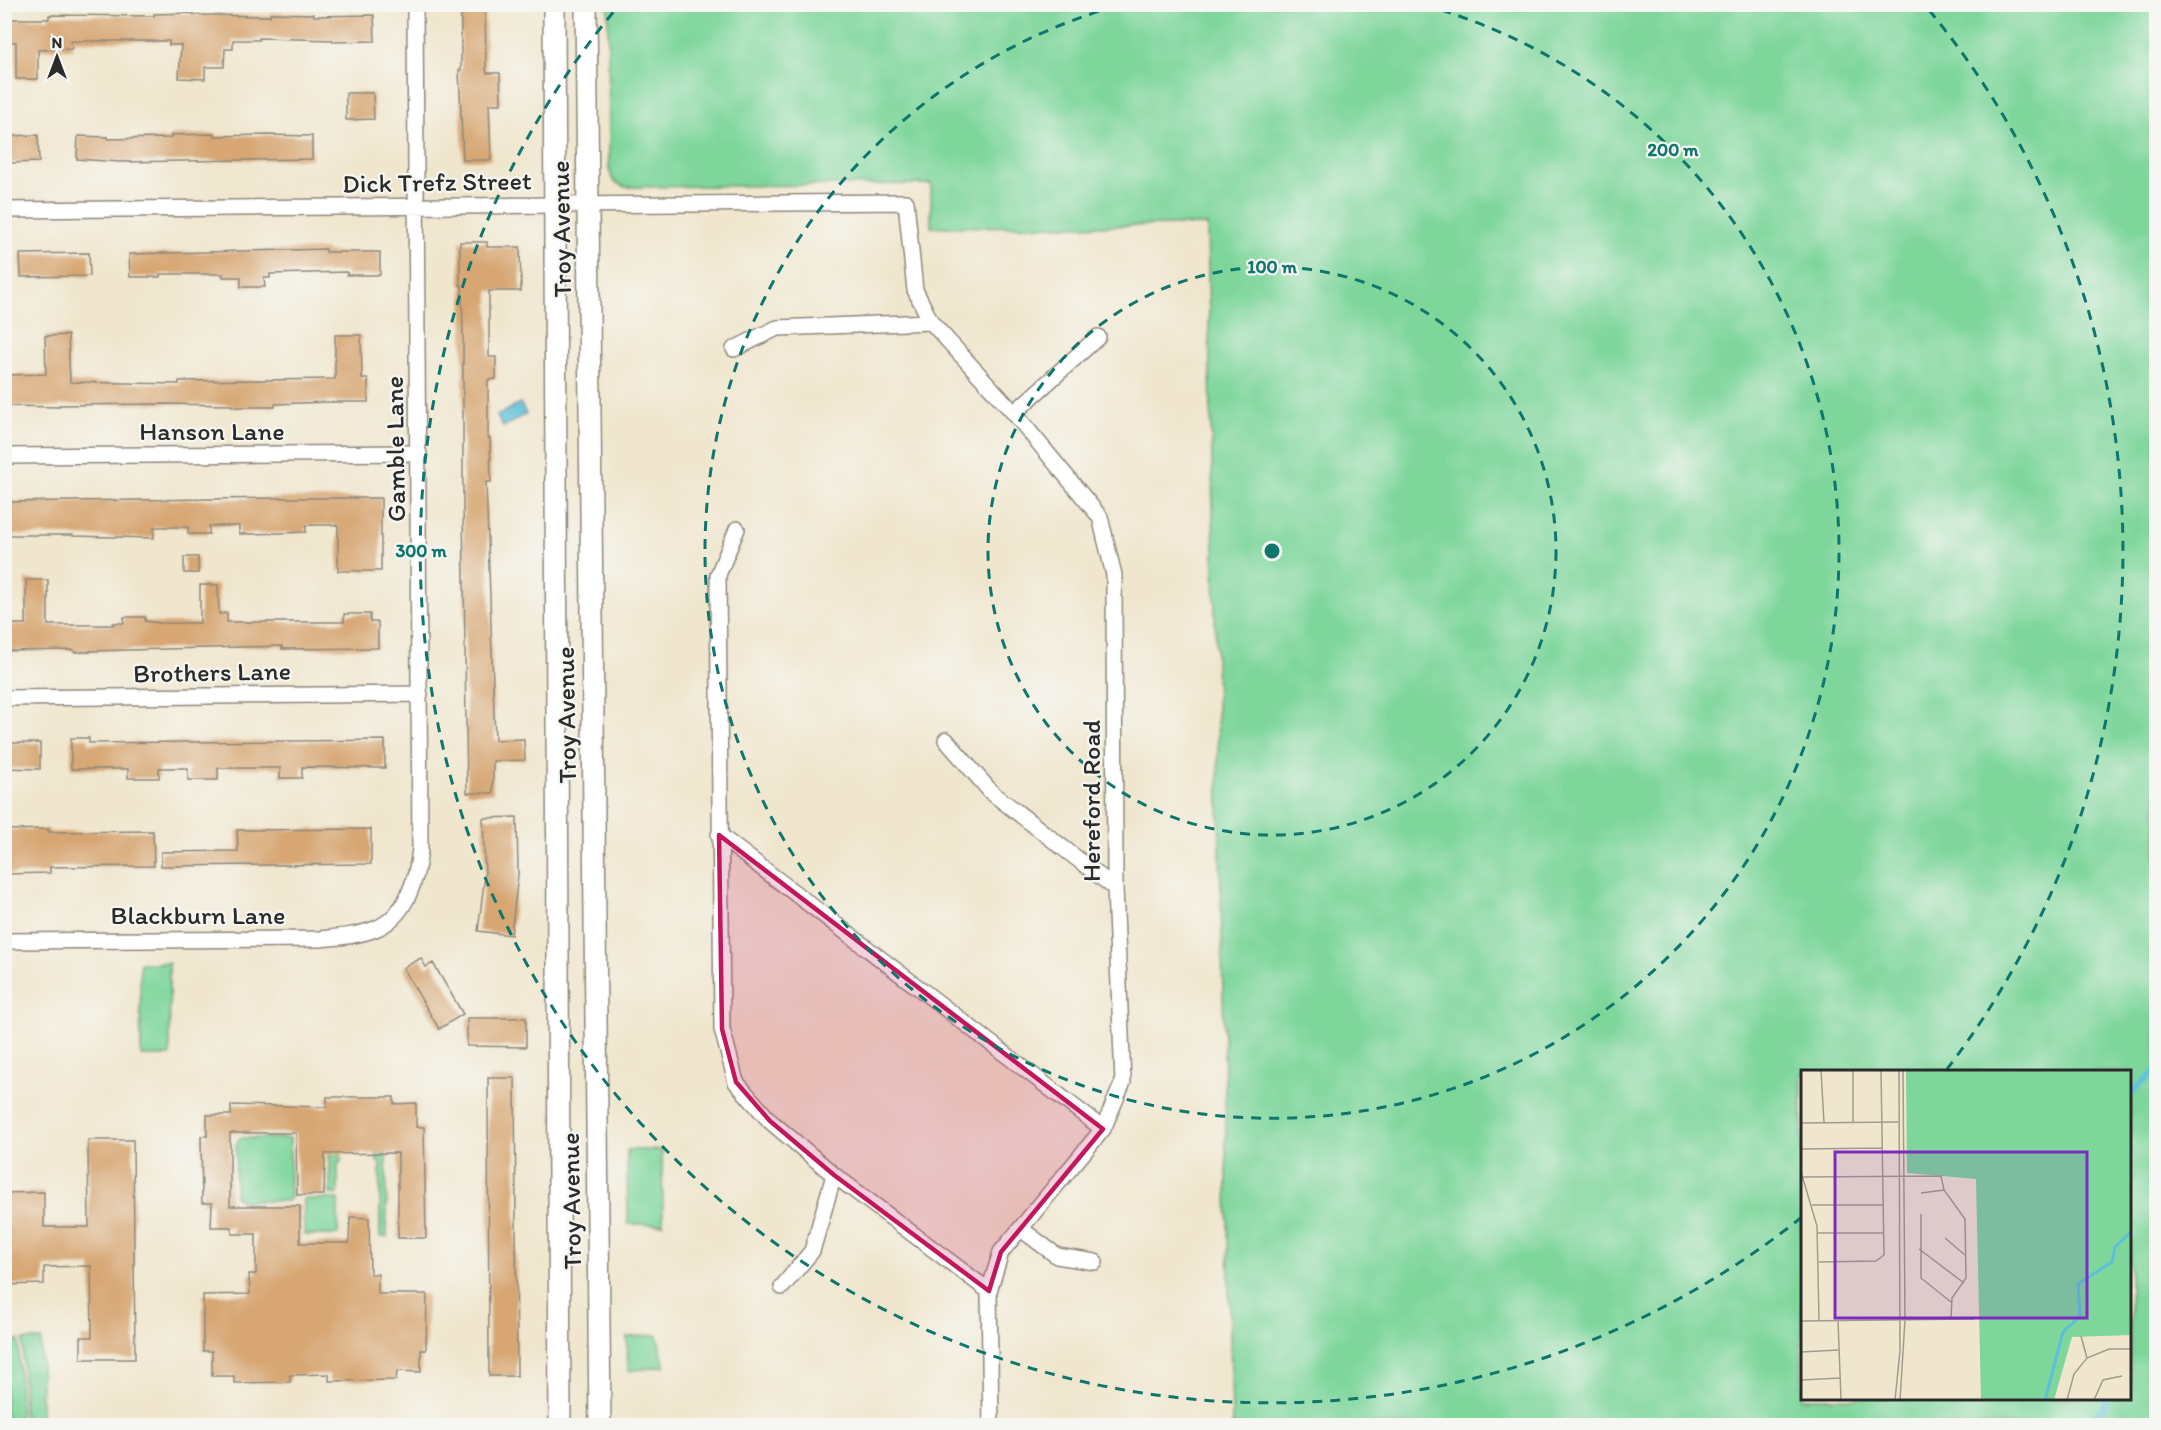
<svg xmlns="http://www.w3.org/2000/svg" width="2161" height="1430" font-family="Itim,sans-serif">
	<style>
		.green { fill: #7ed69b; stroke: #548063; stroke-width: 1.5; fill-rule: evenodd }
		.water { fill: #5dbfdc; stroke: #447584; stroke-width: 1.5 }
		.lines { fill: none; stroke-linecap: round; stroke-linejoin: round }
		.stream { stroke: #5dbfdc; stroke-width: 6 }
		.building { fill: #d7a672 }
		.street-casing { stroke: #8e887c; stroke-width: 18 }
		.secondary-casing { stroke: #8e887c; stroke-width: 24 }
		.street { stroke: #fff; stroke-width: 15 }
		.secondary { stroke: #fff; stroke-width: 21 }
		.marked { fill: #c2185b; fill-opacity: 0.2; stroke: #c2185b; stroke-width: 4.5; stroke-linejoin: round }
		.ring { fill: none; stroke: #0f766e; stroke-width: 3; stroke-dasharray: 10 8 }
		.labels { text-anchor: middle; stroke-width: 4.5; stroke-linejoin: round; paint-order: stroke }
		.street-label { font-size: 26px; fill: #2b2b2b; stroke: #f6f6f2 }
		.inset-river { fill: none; stroke: #5dbfdc; stroke-width: 3 }
		.inset-road { fill: none; stroke: #a19b8d; stroke-width: 1.5 }
		.view { fill: #7b2cbf; fill-opacity: 0.15; stroke: #7b2cbf; stroke-width: 3 }
		.inset-edge { fill: none; stroke: #2b2b2b; stroke-width: 3 }
		.centre { fill: #0f766e; stroke: #f6f6f2; stroke-width: 3 }
		.ring-label { font-size: 18px; text-anchor: middle; font-weight: bold; fill: #0f766e; stroke: #f6f6f2; stroke-width: 4.5; stroke-linejoin: round; paint-order: stroke }
	</style>
	<rect width="100%" height="100%" fill="#f6f6f2"/>
	<filter id="ink" filterUnits="userSpaceOnUse"><feTurbulence type="fractalNoise" baseFrequency=".0167" numOctaves="2"/><feDisplacementMap in="SourceGraphic" scale="12" xChannelSelector="R" yChannelSelector="G"/><feConvolveMatrix kernelMatrix="1 2 1 2 8 2 1 2 1" color-interpolation-filters="sRGB"/></filter>
	<filter id="wash" filterUnits="userSpaceOnUse"><feTurbulence type="fractalNoise" baseFrequency=".008" numOctaves="4" result="noise"/><feDisplacementMap in="SourceGraphic" scale="24" xChannelSelector="R" yChannelSelector="G"/><feGaussianBlur stdDeviation="1.35" result="paint"/><feColorMatrix in="noise" values="0 0 0 0 0 0 0 0 0 0 0 0 0 0 0 0 0 1.4 0 .05"/><feComposite in="paint" operator="in"/></filter>
	<g filter="url(#wash)">
		<rect width="100%" height="100%" fill="#f0e6ce"/>
		<path class="green" d="M 608,5 L 2156,5 L 2156,1425 L 1232,1425 L 1207,225 L 931,227 L 931,184 L 625,187 L 613,181 L 609,169 ZM 1802,1072 L 2130,1072 L 2130,1398 L 1802,1398 Z
			M 140,963 L 169,963 L 170,1056 L 141,1056 Z
			M 386,1135 L 387,1237 L 380,1237 L 380,1163 L 377,1162 L 377,1137 L 341,1137 L 341,1162 L 338,1163 L 338,1194 L 330,1194 L 329,1136 Z
			M 240,1138 L 290,1138 L 290,1198 L 287,1201 L 241,1201 L 235,1196 L 236,1144 Z
			M 627,1150 L 662,1150 L 663,1224 L 628,1224 Z
			M 304,1199 L 338,1199 L 338,1235 L 304,1235 Z
			M 657,1335 L 665,1366 L 628,1371 L 627,1337 Z
			M 5,1340 L 19,1340 L 20,1420 L 5,1420 Z
			M 23,1340 L 41,1340 L 41,1420 L 23,1420 Z"/>
		<path class="water" d="M 520,403 L 526,414 L 503,427 L 497,416 Z"/>
		<g class="lines">
			<path class="stream" d="M 2130,1094 L 2156,1071
				M 2085,1426 L 2105,1406 L 2105,1398"/>
		</g>
		<g id="blocks">
			<path class="building" d="M 461,4 L 485,4 L 486,69 L 487,73 L 500,73 L 501,104 L 489,104 L 491,160 L 463,160 L 459,70 L 461,70 Z
				M 194,13 L 194,15 L 270,16 L 270,13 L 314,14 L 314,16 L 374,15 L 375,41 L 333,42 L 333,40 L 259,38 L 259,40 L 233,40 L 233,49 L 225,49 L 224,67 L 205,67 L 205,79 L 179,78 L 181,45 L 169,45 L 169,41 L 71,41 L 72,49 L 38,50 L 38,79 L 16,79 L 16,42 L 4,42 L 4,19 L 49,19 L 49,15 L 154,16 L 154,14 Z
				M 346,93 L 373,93 L 374,119 L 346,120 Z
				M 215,134 L 215,136 L 268,135 L 312,136 L 312,159 L 120,162 L 77,159 L 78,136 L 108,137 L 108,139 L 171,138 L 171,135 Z
				M 38,135 L 39,162 L 10,163 L 9,136 Z
				M 460,242 L 487,242 L 487,247 L 520,247 L 521,291 L 489,291 L 489,357 L 496,357 L 496,379 L 488,380 L 488,438 L 490,438 L 491,482 L 486,482 L 495,740 L 524,739 L 525,760 L 493,761 L 493,793 L 467,793 L 463,506 L 463,337 L 462,285 L 460,285 Z
				M 326,249 L 326,252 L 380,252 L 380,275 L 347,275 L 347,272 L 270,274 L 270,278 L 264,278 L 265,287 L 241,287 L 241,277 L 223,277 L 223,274 L 160,274 L 160,277 L 130,277 L 129,254 Z
				M 89,253 L 90,276 L 21,277 L 20,254 Z
				M 68,335 L 70,382 L 179,384 L 179,381 L 335,379 L 335,335 L 361,335 L 362,379 L 368,379 L 368,402 L 328,402 L 275,404 L 275,407 L 232,407 L 232,405 L 161,404 L 59,405 L 59,407 L 4,406 L 4,375 L 46,374 L 45,336 Z
				M 283,498 L 381,498 L 381,571 L 338,571 L 338,525 L 306,525 L 306,532 L 254,534 L 239,534 L 239,526 L 209,526 L 209,534 L 188,534 L 188,527 L 154,527 L 154,538 L 73,536 L 73,535 L 4,535 L 4,502 Z
				M 184,557 L 198,557 L 198,573 L 184,573 Z
				M 26,580 L 48,580 L 48,625 L 113,625 L 113,623 L 124,623 L 124,617 L 145,617 L 145,621 L 159,623 L 200,623 L 200,585 L 218,585 L 219,614 L 227,613 L 227,622 L 344,622 L 344,614 L 370,614 L 370,622 L 378,622 L 378,648 L 282,649 L 282,646 L 90,651 L 90,652 L 74,652 L 74,650 L 4,651 L 4,624 L 26,624 Z
				M 71,738 L 89,738 L 89,743 L 385,740 L 385,768 L 302,767 L 302,778 L 280,778 L 280,768 L 218,768 L 218,780 L 188,780 L 188,768 L 159,768 L 159,778 L 128,778 L 128,769 L 71,769 Z
				M 4,743 L 40,743 L 40,769 L 4,768 Z
				M 517,817 L 518,875 L 511,935 L 478,931 L 485,875 L 483,818 Z
				M 49,829 L 49,832 L 153,831 L 154,866 L 50,867 L 50,873 L 4,874 L 4,830 Z
				M 371,829 L 371,864 L 161,866 L 161,852 L 238,851 L 237,830 Z
				M 421,958 L 426,967 L 433,963 L 463,1014 L 439,1029 L 403,968 Z
				M 467,1018 L 526,1018 L 526,1047 L 467,1046 Z
				M 488,1078 L 515,1078 L 517,1376 L 489,1376 Z
				M 327,1097 L 394,1097 L 394,1104 L 416,1103 L 416,1127 L 424,1127 L 426,1238 L 398,1238 L 398,1153 L 325,1154 L 324,1195 L 297,1195 L 296,1133 L 230,1133 L 230,1206 L 300,1206 L 300,1243 L 349,1243 L 350,1217 L 369,1218 L 370,1274 L 378,1274 L 378,1294 L 427,1294 L 426,1350 L 421,1350 L 421,1372 L 397,1371 L 396,1380 L 329,1381 L 329,1374 L 290,1375 L 290,1382 L 234,1383 L 234,1376 L 212,1376 L 212,1351 L 203,1351 L 203,1295 L 250,1294 L 249,1274 L 256,1274 L 256,1234 L 232,1234 L 232,1227 L 211,1227 L 212,1203 L 202,1203 L 201,1136 L 207,1136 L 207,1115 L 231,1115 L 231,1105 L 327,1107 Z
				M 88,1140 L 133,1140 L 135,1359 L 81,1359 L 81,1337 L 92,1337 L 91,1266 L 44,1267 L 44,1284 L 4,1285 L 4,1193 L 44,1192 L 44,1227 L 89,1227 Z"/>
		</g>
	</g>
	<g filter="url(#ink)">
		<use href="#blocks" fill-opacity="0" stroke="#8e887c" stroke-width="1.5"/>
		<g class="lines">
			<g class="street-casing">
				<path id="street" d="M 4,210 L 906,202 L 915,290 L 931,322 L 1014,413 L 1100,517 L 1114,575 L 1115,888 L 1123,1082 L 1103,1129 L 1001,1252 L 989,1291 L 991,1426
					M 734,349 L 777,328 L 931,322
					M 1014,413 L 1098,337
					M 4,456 L 419,453
					M 737,529 L 718,575 L 722,1029 L 736,1082 L 770,1121 L 834,1175 L 989,1291
					M 4,698 L 420,694
					M 946,740 L 991,792 L 1115,888
					M 719,835 L 1103,1129
					M 4,941 L 319,939 C 338,937 357,936 375,929 C 406,917 417,879 420,849 L 415,4
					M 1021,1229 L 1057,1256 L 1095,1262
					M 782,1287 L 812,1251 L 834,1175"/>
			</g>
			<g class="secondary-casing">
				<path id="secondary" d="M 554,4 L 560,1426
					M 586,4 L 600,1426"/>
			</g>
			<use href="#street" class="street"/>
			<use href="#secondary" class="secondary"/>
		</g>
	</g>
	<path class="marked" d="M 719,835 L 1103,1129 L 1001,1252 L 989,1291 L 834,1175 L 770,1121 L 736,1082 L 722,1029 Z"/>
	<g class="ring">
		<circle cx="1272" cy="551" r="284"/>
		<path d="M1424 5A567 567 0 1 1 1120 5"/>
		<path d="M1802 1217A851 851 0 0 1 615 10M1929 10A851 851 0 0 1 1947 1069"/>
	</g>
	<g class="labels">
		<g class="street-label">
			<text transform="translate(437 182) rotate(-1)" y="9">Dick Trefz Street</text>
			<text transform="translate(561 229) rotate(-91)" y="9">Troy Avenue</text>
			<text x="212" y="440">Hanson Lane</text>
			<text transform="translate(395 449) rotate(-91)" y="9">Gamble Lane</text>
			<text transform="translate(212 672) rotate(-1)" y="9">Brothers Lane</text>
			<text transform="translate(566 715) rotate(-91)" y="9">Troy Avenue</text>
			<text transform="translate(1091 801) rotate(-90)" y="9">Hereford Road</text>
			<text x="198" y="924">Blackburn Lane</text>
			<text transform="translate(571 1201) rotate(-91)" y="9">Troy Avenue</text>
		</g>
	</g>
	<g transform="translate(1801 1070)">
		<rect width="330" height="330" fill="#f0e6ce"/>
		<path d="M 105,0 L 330,0 L 330,265 L 271,267 L 253,330 L 180,330 L 175,109 L 106,103 Z" fill="#7ed69b"/>
		<path class="inset-river" d="M 244,330 L 262,262 L 279,246 L 277,214 L 311,192 L 314,177 L 330,162"/>
		<path class="inset-road" d="M 20,0 L 23,53M 52,0 L 52,52M 0,53 L 97,52M 0,79 L 82,78M 0,102 L 16,156 L 18,250M 0,107 L 140,106 L 143,120 L 164,149 L 165,208 L 151,228 L 150,249M 120,123 L 143,120M 11,135 L 83,135M 120,144 L 120,208 L 150,232M 17,163 L 83,163M 144,168 L 164,185M 118,179 L 163,213M 18,192 L 75,191 L 83,185 L 80,0M 37,250 L 40,330M 0,251 L 173,249M 280,266 L 286,288M 0,282 L 37,280M 0,310 L 39,308M 94,330 L 99,281 L 98,0M 99,330 L 104,250 L 102,0M 266,330 L 273,304 L 286,288 L 308,279 L 330,279M 293,330 L 302,310 L 321,306"/>
		<path class="view" d="M 34,82 L 286,82 L 286,248 L 34,248 Z"/>
		<rect width="330" height="330" class="inset-edge"/>
	</g>
	<circle cx="1272" cy="551" r="9" class="centre"/>
	<g class="ring-label">
		<text x="1673" y="156">200 m</text>
		<text x="1272" y="273">100 m</text>
		<text x="421" y="557">300 m</text>
	</g>
	<rect width="2161" height="1430" fill="none" stroke="#f6f6f2" stroke-width="24"/>
	<g transform="translate(57 57)" stroke="#f6f6f2" stroke-width="4.5" paint-order="stroke">
	<path d="M0-4.5L10 22L0 15L-10 22Z" fill="#2b2b2b"/>
	<text y="-9" font-size="16" font-weight="bold" text-anchor="middle" fill="#2b2b2b">N</text>
	</g>
</svg>
